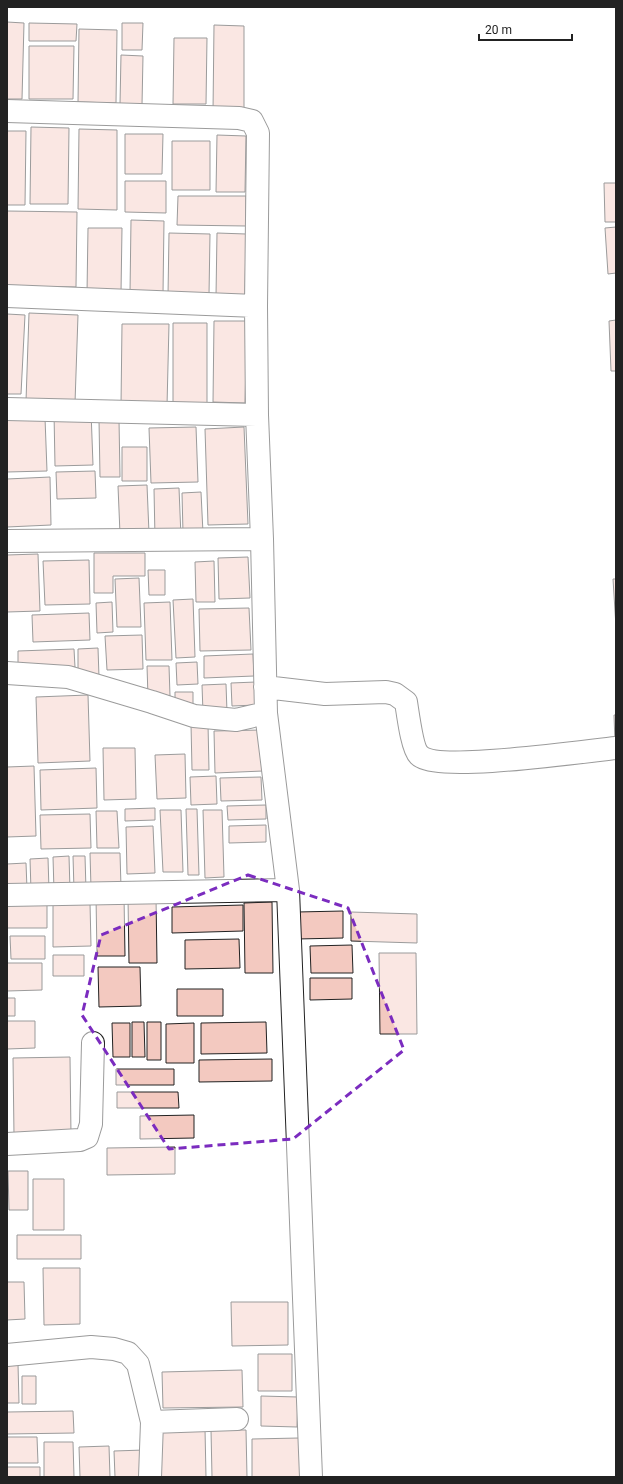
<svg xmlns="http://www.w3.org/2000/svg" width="623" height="1484" font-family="Roboto,sans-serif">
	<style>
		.building { fill: #f3c9c0; stroke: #222 }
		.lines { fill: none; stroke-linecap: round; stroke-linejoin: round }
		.minor-casing { stroke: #222; stroke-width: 24 }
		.minor { stroke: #fff; stroke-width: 22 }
		.marked { fill: none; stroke: #7b2cbf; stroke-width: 3; stroke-dasharray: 8 5; stroke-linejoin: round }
	</style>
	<rect width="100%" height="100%" fill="#fff"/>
	<path class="building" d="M 7,22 L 24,23 L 22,99 L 7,99 Z
		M 29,23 L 77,24 L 76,41 L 29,41 Z
		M 122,23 L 143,23 L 142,50 L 122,50 Z
		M 214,25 L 244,26 L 244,111 L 213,111 Z
		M 79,29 L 117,30 L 116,103 L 78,102 Z
		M 174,38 L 207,38 L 206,104 L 173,104 Z
		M 29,46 L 74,46 L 73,99 L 29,99 Z
		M 121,55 L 143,56 L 142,105 L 120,104 Z
		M 31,127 L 69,128 L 68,204 L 30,204 Z
		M 79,129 L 117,130 L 117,210 L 78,209 Z
		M 7,131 L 26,131 L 25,205 L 7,205 Z
		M 125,134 L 163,134 L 162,174 L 125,174 Z
		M 217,135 L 246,136 L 245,192 L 216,192 Z
		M 172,141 L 210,141 L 210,190 L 172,190 Z
		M 125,181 L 166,181 L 166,213 L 125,212 Z
		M 604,183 L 616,183 L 616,222 L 605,222 Z
		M 178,196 L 246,196 L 246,226 L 177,225 Z
		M 7,211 L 77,212 L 76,287 L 7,286 Z
		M 131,220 L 164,221 L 163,294 L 130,293 Z
		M 616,227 L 616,273 L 608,274 L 605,228 Z
		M 88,228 L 122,228 L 121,293 L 87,293 Z
		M 169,233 L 210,234 L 209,295 L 168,295 Z
		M 217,233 L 246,234 L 245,296 L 216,296 Z
		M 29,313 L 78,315 L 75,403 L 26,401 Z
		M 7,314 L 25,315 L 21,394 L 7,394 Z
		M 616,320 L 616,371 L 611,371 L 609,321 Z
		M 214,321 L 247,321 L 245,403 L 213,402 Z
		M 173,323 L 207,323 L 207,407 L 173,407 Z
		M 122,324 L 169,324 L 167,406 L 121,405 Z
		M 91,411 L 93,465 L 55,466 L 54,413 Z
		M 45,418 L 47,471 L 7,472 L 7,419 Z
		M 99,420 L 119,420 L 120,477 L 100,477 Z
		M 196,427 L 198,482 L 151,483 L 149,428 Z
		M 244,427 L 248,524 L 208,525 L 205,429 Z
		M 122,447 L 147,447 L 147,481 L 122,481 Z
		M 95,471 L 96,498 L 57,499 L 56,472 Z
		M 50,477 L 51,525 L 7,527 L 7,479 Z
		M 147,485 L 149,533 L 120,534 L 118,486 Z
		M 179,488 L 181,537 L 155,538 L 154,489 Z
		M 201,492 L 203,533 L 183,533 L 182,493 Z
		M 94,553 L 145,553 L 145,576 L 113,576 L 113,593 L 94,593 Z
		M 38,554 L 40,611 L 7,612 L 7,555 Z
		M 248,557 L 250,598 L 219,599 L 218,558 Z
		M 89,560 L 90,604 L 45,605 L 43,561 Z
		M 214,561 L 215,602 L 196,602 L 195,562 Z
		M 148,570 L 165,570 L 165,595 L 149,595 Z
		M 139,578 L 141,627 L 117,627 L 115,579 Z
		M 613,579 L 616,579 L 616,627 Z
		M 193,599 L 195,657 L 176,658 L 173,600 Z
		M 112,602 L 113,632 L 97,633 L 96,603 Z
		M 170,602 L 172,660 L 146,660 L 144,603 Z
		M 249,608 L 251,650 L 200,651 L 199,609 Z
		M 89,613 L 90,640 L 33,642 L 32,615 Z
		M 142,635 L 143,669 L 107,670 L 105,636 Z
		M 98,648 L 99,677 L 78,678 L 78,649 Z
		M 74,649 L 75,667 L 18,669 L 18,651 Z
		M 253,654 L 254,676 L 204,678 L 204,656 Z
		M 197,662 L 198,684 L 177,685 L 176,663 Z
		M 147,666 L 169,666 L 170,696 L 148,697 Z
		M 256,682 L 256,705 L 232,706 L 231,683 Z
		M 226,684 L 227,712 L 203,713 L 202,685 Z
		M 175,692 L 193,692 L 193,706 L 175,707 Z
		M 88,695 L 90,761 L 38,763 L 36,697 Z
		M 614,715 L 616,715 L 616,743 L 615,743 Z
		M 191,724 L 208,724 L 209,770 L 192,770 Z
		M 261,730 L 263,771 L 215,773 L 214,731 Z
		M 103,748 L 135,748 L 136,799 L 104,800 Z
		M 185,754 L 186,798 L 157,799 L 155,755 Z
		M 34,766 L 36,836 L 7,837 L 7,767 Z
		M 96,768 L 97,808 L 41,810 L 40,770 Z
		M 216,776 L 217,804 L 191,805 L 190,777 Z
		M 261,777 L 262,800 L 221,801 L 220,778 Z
		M 266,805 L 266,819 L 228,820 L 227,806 Z
		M 155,808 L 155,820 L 125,821 L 125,809 Z
		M 186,809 L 197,809 L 199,875 L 188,875 Z
		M 160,810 L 181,810 L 183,872 L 163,872 Z
		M 203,810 L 222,810 L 224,877 L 205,878 Z
		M 96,811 L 117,811 L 119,848 L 97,848 Z
		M 90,814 L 91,848 L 41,849 L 40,815 Z
		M 266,825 L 266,842 L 229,843 L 229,826 Z
		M 153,826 L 155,873 L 127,874 L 126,827 Z
		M 90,853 L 120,853 L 121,887 L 91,888 Z
		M 69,856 L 70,890 L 54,891 L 53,857 Z
		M 73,856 L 85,856 L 86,890 L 74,890 Z
		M 48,858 L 49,890 L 31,891 L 30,859 Z
		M 26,863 L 27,889 L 7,890 L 7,864 Z
		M 124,896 L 125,956 L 97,956 L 96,897 Z
		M 156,897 L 157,963 L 129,963 L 128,898 Z
		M 47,899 L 47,928 L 7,928 L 7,900 Z
		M 272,902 L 273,973 L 245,973 L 244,903 Z
		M 53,903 L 90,903 L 91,946 L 53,947 Z
		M 243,905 L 243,931 L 172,933 L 172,907 Z
		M 343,911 L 343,938 L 297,939 L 297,912 Z
		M 351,912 L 417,914 L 417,943 L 351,941 Z
		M 10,936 L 45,936 L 45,959 L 11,959 Z
		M 239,939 L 240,968 L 185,969 L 185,940 Z
		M 352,945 L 353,973 L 311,973 L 310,946 Z
		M 379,953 L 416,953 L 417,1034 L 380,1034 Z
		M 53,955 L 84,955 L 84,976 L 53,976 Z
		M 7,963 L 42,963 L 42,990 L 7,991 Z
		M 98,967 L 140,967 L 141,1006 L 99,1007 Z
		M 310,978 L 352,978 L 352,999 L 310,1000 Z
		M 177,989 L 223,989 L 223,1016 L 177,1016 Z
		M 7,998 L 15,998 L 15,1016 L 7,1016 Z
		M 7,1021 L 35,1021 L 35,1048 L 7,1049 Z
		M 132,1022 L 144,1022 L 145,1057 L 132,1057 Z
		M 147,1022 L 161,1022 L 161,1060 L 147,1060 Z
		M 266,1022 L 267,1053 L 201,1054 L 201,1023 Z
		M 112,1023 L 130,1023 L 130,1057 L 113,1057 Z
		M 194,1023 L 194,1063 L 166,1063 L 166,1024 Z
		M 70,1057 L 71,1135 L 14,1136 L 13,1058 Z
		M 272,1059 L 272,1081 L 199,1082 L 199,1060 Z
		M 116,1069 L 174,1069 L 174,1085 L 116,1085 Z
		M 117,1092 L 178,1092 L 179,1108 L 117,1108 Z
		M 194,1115 L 194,1138 L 140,1139 L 140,1116 Z
		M 175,1147 L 175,1174 L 107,1175 L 107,1148 Z
		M 8,1171 L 28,1171 L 28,1210 L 9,1210 Z
		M 33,1179 L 64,1179 L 64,1230 L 33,1230 Z
		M 17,1235 L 81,1235 L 81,1259 L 17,1259 Z
		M 43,1268 L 80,1268 L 80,1324 L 44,1325 Z
		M 7,1282 L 24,1282 L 25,1319 L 7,1320 Z
		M 231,1302 L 288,1302 L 288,1345 L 232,1346 Z
		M 258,1354 L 292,1354 L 292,1391 L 258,1391 Z
		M 7,1364 L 18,1364 L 19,1403 L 7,1403 Z
		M 242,1370 L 243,1407 L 163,1408 L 162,1372 Z
		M 22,1376 L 36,1376 L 36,1404 L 22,1404 Z
		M 261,1396 L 298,1397 L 297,1427 L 261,1426 Z
		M 73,1411 L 74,1433 L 7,1434 L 7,1412 Z
		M 157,1429 L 205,1429 L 206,1477 L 157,1477 Z
		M 211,1430 L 246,1430 L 247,1477 L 212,1477 Z
		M 7,1437 L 37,1437 L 38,1463 L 7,1463 Z
		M 299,1438 L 300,1477 L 252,1477 L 252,1439 Z
		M 44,1442 L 73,1442 L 74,1477 L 44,1477 Z
		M 109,1446 L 110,1477 L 80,1477 L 79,1447 Z
		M 144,1450 L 145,1477 L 115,1477 L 114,1451 Z
		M 7,1467 L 40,1467 L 40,1477 L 7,1477 Z"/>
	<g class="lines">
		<g class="minor-casing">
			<path id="minor" d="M 7,111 L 239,118 L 252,121 L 258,133 L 256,306 L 257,415 L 262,539 L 266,713 L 288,890 L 311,1477
				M 7,296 L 256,306
				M 7,409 L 257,415
				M 7,541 L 262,539
				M 7,673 L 68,677 L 152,702 L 194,716 L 236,720 L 266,713
				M 265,687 L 325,694 L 386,692 L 395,694 L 406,702 C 408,714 412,748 419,755 C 437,773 585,751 616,748
				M 7,895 L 288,890
				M 7,1144 L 80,1140 L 87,1137 L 91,1124 L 93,1043
				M 7,1355 L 91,1347 L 114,1349 L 128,1353 L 138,1364 L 152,1422
				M 150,1477 L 152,1422 L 237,1419"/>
		</g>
		<use href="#minor" class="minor"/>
	</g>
	<path d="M0 0H623V1484H0ZM 248,875 L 348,908 L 404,1050 L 293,1139 L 169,1149 L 82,1015 L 101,935 Z" fill="#fff" fill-opacity=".55" fill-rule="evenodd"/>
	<path class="marked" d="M 248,875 L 348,908 L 404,1050 L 293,1139 L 169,1149 L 82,1015 L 101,935 Z"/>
	<rect width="623" height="1484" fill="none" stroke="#222222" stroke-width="16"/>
	<path d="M479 34v6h93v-6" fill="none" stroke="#222222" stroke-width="2"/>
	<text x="485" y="34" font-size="12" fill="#222222" stroke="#ffffff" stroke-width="3" paint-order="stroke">20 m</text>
</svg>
